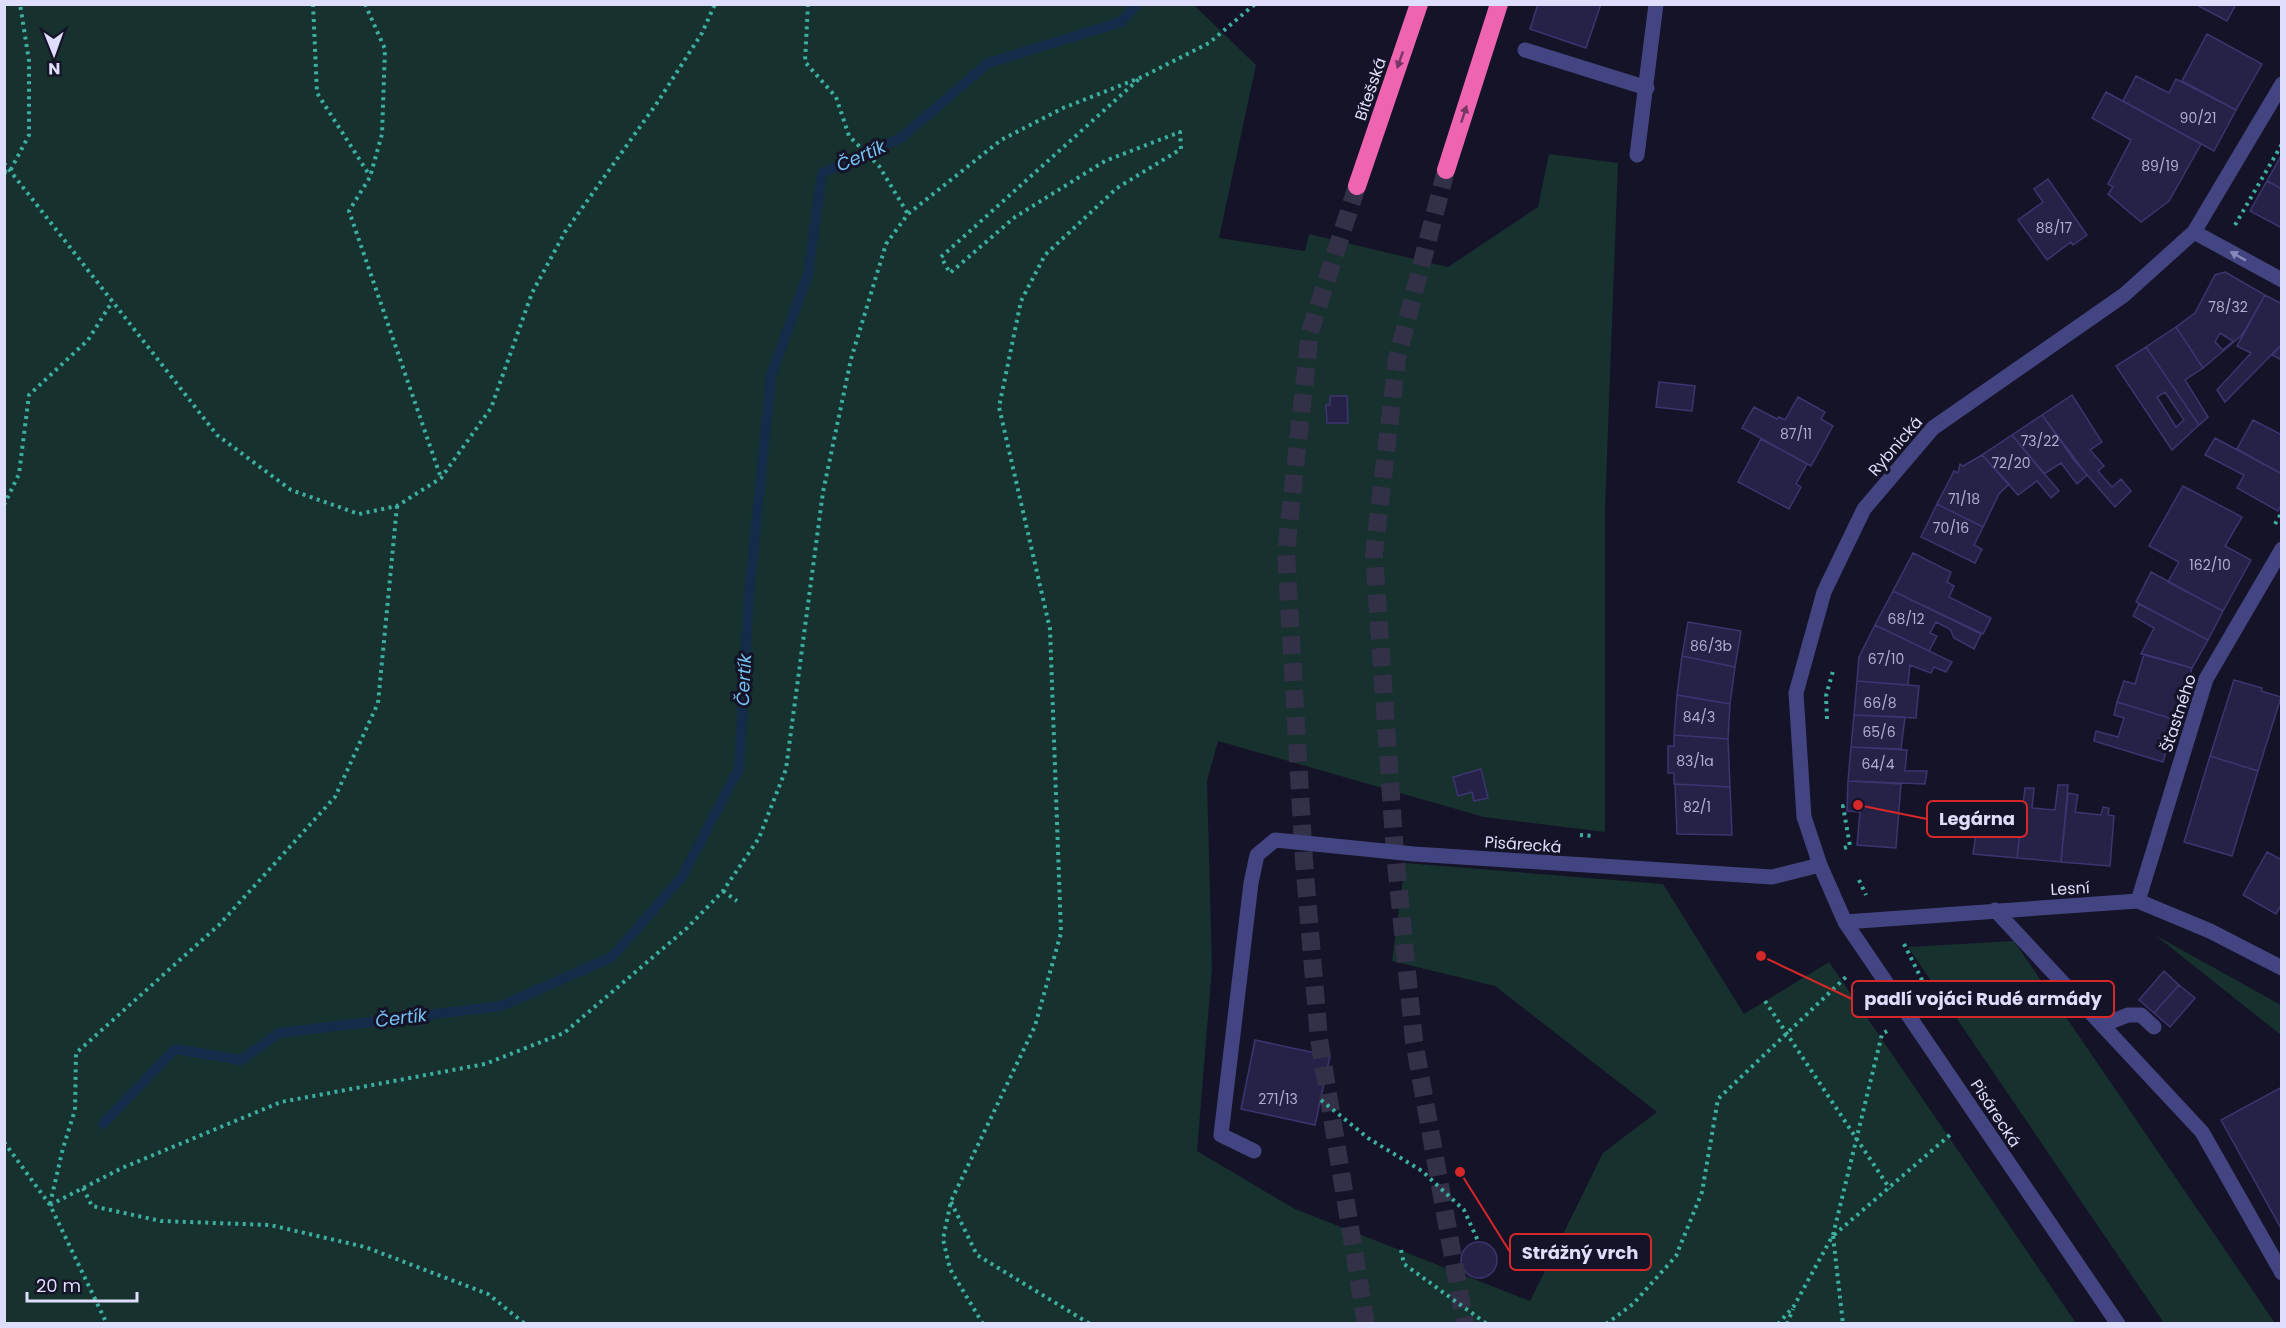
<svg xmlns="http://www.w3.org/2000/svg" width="2286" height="1328" font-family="Poppins,sans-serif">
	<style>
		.green { fill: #16312e }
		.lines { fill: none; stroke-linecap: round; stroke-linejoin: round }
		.stream { stroke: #142c4a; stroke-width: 10 }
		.building { fill: #262147; stroke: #3c3570; stroke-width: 1.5; fill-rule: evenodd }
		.highway-tunnel { stroke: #333147; stroke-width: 18; stroke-dasharray: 18 9; stroke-linecap: butt }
		.path { stroke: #3dafa0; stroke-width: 4; stroke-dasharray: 3 4.5; stroke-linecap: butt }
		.minor { stroke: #434582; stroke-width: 15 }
		.highway { stroke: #ef64b1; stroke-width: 18 }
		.oneway { fill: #773765 }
		.oneway2 { fill: #8989b9 }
		.labels { text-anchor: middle; stroke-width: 6; stroke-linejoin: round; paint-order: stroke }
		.number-label { font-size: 14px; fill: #b0aecf }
		.street-label { font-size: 16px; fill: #deddfc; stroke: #151327 }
		.water-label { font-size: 18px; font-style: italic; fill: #75c1f1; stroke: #151327 }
		.leader { fill: none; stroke: #d62828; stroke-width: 2 }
		.callout-dot { fill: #d62828; stroke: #151327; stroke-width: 2 }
		.callout { fill: #151327; stroke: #d62828; stroke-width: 2 }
		.callout-label { font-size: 18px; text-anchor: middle; font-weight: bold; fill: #deddfc }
	</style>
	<rect width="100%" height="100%" fill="#151327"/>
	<path class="green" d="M 5,4 L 1194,5 L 1256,65 L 1219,238 L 1305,251 L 1309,234 L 1448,267 L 1538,207 L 1549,154 L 1618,163 L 1605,509 L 1605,832 L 1484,817 L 1218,741 L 1207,781 L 1212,968 L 1197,1151 L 1295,1209 L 1530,1301 L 1603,1153 L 1657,1112 L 1495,986 L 1392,961 L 1405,863 L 1663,884 L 1744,1014 L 1829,962 L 2076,1323 L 5,1324 Z
		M 2155,935 L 2281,1005 L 2281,1035 Z
		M 2014,941 L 2275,1323 L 2164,1323 L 1908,947 Z"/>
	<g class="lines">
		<path class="stream" d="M 103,1124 L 175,1049 L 241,1060 L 279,1033 L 501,1006 L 612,957 L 682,877 L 739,768 L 749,595 L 771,376 L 808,274 L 822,173 L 901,138 L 988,63 L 1121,22 L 1137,4"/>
	</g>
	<path class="building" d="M 1538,4 L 1601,4 L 1586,48 L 1530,29 Z
		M 2195,4 L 2236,4 L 2227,21 Z
		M 2207,34 L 2262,64 L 2236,110 L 2182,81 Z
		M 2136,76 L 2169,93 L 2176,79 L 2236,110 L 2214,151 L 2123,101 Z
		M 2106,92 L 2201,144 L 2169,201 L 2141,222 L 2108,194 L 2113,187 L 2108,184 L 2131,140 L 2092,118 Z
		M 2282,154 L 2282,189 L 2267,181 Z
		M 2048,179 L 2087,235 L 2073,245 L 2071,242 L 2047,260 L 2018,220 L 2043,202 L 2034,189 Z
		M 2267,181 L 2282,189 L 2282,228 L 2250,211 Z
		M 2225,272 L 2265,295 L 2242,335 L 2203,368 L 2176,327 L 2195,313 L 2215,275 ZM 2220,333 L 2233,341 L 2223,350 L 2215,342 Z
		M 2265,295 L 2282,304 L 2282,344 L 2225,402 L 2217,390 L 2251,353 L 2237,346 Z
		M 2176,327 L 2203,368 L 2185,380 L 2208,417 L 2199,425 L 2146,347 Z
		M 2282,345 L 2282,360 L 2272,355 Z
		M 2146,347 L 2199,425 L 2172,450 L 2116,366 ZM 2165,392 L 2184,420 L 2176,427 L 2157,397 Z
		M 1659,382 L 1695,386 L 1692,411 L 1656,407 Z
		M 2072,395 L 2102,442 L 2090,450 L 2104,466 L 2098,471 L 2112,487 L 2121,479 L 2131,491 L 2115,507 L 2074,460 L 2042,415 Z
		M 1330,396 L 1347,396 L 1348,423 L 1327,423 L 1326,405 L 1330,405 Z
		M 1798,397 L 1825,412 L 1821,419 L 1833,426 L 1811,466 L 1742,428 L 1754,407 L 1777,419 L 1779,417 L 1785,420 Z
		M 2042,415 L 2087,475 L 2077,484 L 2061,463 L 2044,474 L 2012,435 Z
		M 2253,420 L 2282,435 L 2282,474 L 2237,449 Z
		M 2012,435 L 2059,491 L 2051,498 L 2037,481 L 2018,495 L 1982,455 Z
		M 2215,438 L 2282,474 L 2282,504 L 2278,511 L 2237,488 L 2244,475 L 2205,455 Z
		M 1761,439 L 1807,464 L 1796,484 L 1801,487 L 1789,509 L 1738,482 Z
		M 1982,455 L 2009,484 L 1999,494 L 1983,527 L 1937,504 L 1954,471 L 1958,473 L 1960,464 L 1963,466 Z
		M 2183,486 L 2242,517 L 2225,546 L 2251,560 L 2223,611 L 2168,582 L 2179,562 L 2149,546 Z
		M 1937,504 L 1983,527 L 1974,545 L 1982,549 L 1975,563 L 1921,537 Z
		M 1913,553 L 1951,572 L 1947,582 L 1954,586 L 1949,597 L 1991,618 L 1983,634 L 1893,591 Z
		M 2151,572 L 2223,611 L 2208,640 L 2136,602 Z
		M 1893,591 L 1981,634 L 1974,649 L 1954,638 L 1950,629 L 1936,622 L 1930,633 L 1937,636 L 1929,651 L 1875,625 Z
		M 2139,604 L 2208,640 L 2192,668 L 2141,654 L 2154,628 L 2133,616 Z
		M 1688,622 L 1741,631 L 1735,667 L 1682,656 Z
		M 1875,625 L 1952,662 L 1946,672 L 1934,667 L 1931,673 L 1910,665 L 1908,685 L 1857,681 L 1859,657 Z
		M 2144,654 L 2192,668 L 2176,720 L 2117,702 L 2124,681 L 2135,684 Z
		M 1682,656 L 1735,667 L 1730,704 L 1677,695 Z
		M 2234,680 L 2262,688 L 2261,691 L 2281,697 L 2258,771 L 2210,756 Z
		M 1857,681 L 1919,686 L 1916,718 L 1854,715 Z
		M 1677,695 L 1730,704 L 1728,739 L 1674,735 Z
		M 2117,702 L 2176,720 L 2163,762 L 2094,741 L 2096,731 L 2118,737 L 2124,718 L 2114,715 Z
		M 1854,715 L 1905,717 L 1901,749 L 1851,747 Z
		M 1674,735 L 1728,739 L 1730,787 L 1674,784 L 1674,773 L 1668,773 L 1668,746 L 1674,746 Z
		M 1851,747 L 1907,750 L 1905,771 L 1927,771 L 1925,784 L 1848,781 Z
		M 2210,756 L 2258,771 L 2232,856 L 2184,842 Z
		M 1481,769 L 1488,798 L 1474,801 L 1472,792 L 1458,796 L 1453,777 Z
		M 1848,781 L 1901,784 L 1896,848 L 1857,845 L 1860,812 L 1847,811 Z
		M 1675,784 L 1730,787 L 1732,835 L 1677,834 Z
		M 2058,785 L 2068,785 L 2061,862 L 2017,858 L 2025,788 L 2034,788 L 2032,808 L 2055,810 Z
		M 2068,793 L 2078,795 L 2075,812 L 2101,815 L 2103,807 L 2109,808 L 2108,815 L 2114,816 L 2110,866 L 2061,862 Z
		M 1980,804 L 2023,807 L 2017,858 L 1973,854 Z
		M 2267,852 L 2282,860 L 2282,904 L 2276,914 L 2243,895 Z
		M 2164,971 L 2179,985 L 2154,1013 L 2139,1000 Z
		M 2179,985 L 2195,998 L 2170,1027 L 2154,1013 Z
		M 1255,1040 L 1330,1056 L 1315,1125 L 1241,1109 Z
		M 2282,1087 L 2282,1230 L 2221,1120 Z
		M1461 1260a18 18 0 1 1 36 0a18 18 0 1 1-36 0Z"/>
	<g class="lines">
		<path class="highway-tunnel" d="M 1446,170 L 1397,359 L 1374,554 L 1395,853 L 1414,1041 L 1465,1324
			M 1357,186 L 1310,332 L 1286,552 L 1304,861 L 1319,1039 L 1366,1324"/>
		<path class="path" d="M 313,4 L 317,93 L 370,176
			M 365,4 L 385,49 L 382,134 L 370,177 L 349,211 L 441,478
			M 808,4 L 805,62 L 836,97 L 849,136 L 879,166 L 908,214
			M 4,163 L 217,435 L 291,490 L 359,514 L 397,506 L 441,478 L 491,408 L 532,293 L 565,232 L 657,103 L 702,33 L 715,4
			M 4,172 L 10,171 L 29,135 L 29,61 L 20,4
			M 2235,225 L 2282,144
			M 4,505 L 19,474 L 29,395 L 88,340 L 112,302
			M 2275,524 L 2282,512
			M 1827,719 L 1826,696 L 1833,671
			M 1580,835 L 1593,836
			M 1844,848 L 1850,846 L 1843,806 L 1847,806
			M 1859,880 L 1866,895
			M 723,891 L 737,901
			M 1904,944 L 1930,996
			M 1765,1001 L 1890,1189
			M 1321,1100 L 1368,1138 L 1422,1171 L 1464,1210 L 1478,1241
			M 4,1142 L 50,1205 L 107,1324
			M 83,1188 L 92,1206 L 161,1221 L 270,1225 L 365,1247 L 488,1294 L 525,1324
			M 951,1202 L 977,1255 L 1090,1324
			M 50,1204 L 63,1148 L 75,1110 L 76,1053 L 219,925 L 335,797 L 378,703 L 397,506
			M 50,1205 L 122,1168 L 281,1102 L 485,1064 L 564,1033 L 687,928 L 723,891 L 759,838 L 786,769 L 823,492 L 851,359 L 886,244 L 908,214 L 1001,140 L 1063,108 L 1142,77 L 1209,43 L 1255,4
			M 1834,1235 L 1951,1134
			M 1833,1236 L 1843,1324
			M 1401,1250 L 1404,1264 L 1487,1324
			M 983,1324 L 950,1269 L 943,1239 L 951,1201 L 1035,1026 L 1061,933 L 1050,629 L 999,407 L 1021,301 L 1045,255 L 1117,188 L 1181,149 L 1180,132 L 1105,161 L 1015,217 L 950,273 L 941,257 L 1139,79
			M 1606,1324 L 1633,1304 L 1676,1256 L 1702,1192 L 1718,1099 L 1848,975
			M 1778,1324 L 1794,1306 L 1833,1235 L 1882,1034 L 1887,1031
			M 1787,1324 L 1793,1309"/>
		<path class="minor" d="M 1525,50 L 1647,88
			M 1637,155 L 1656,4
			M 2194,232 L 2282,280
			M 2138,901 L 2206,679 L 2282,549
			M 1995,910 L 2202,1132 L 2282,1273
			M 1845,922 L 2138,901 L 2210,931 L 2282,968
			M 2102,1025 L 2128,1015 L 2141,1015 L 2154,1027
			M 1254,1151 L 1221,1135 L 1251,883 L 1257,855 L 1275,840 L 1414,854 L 1772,877 L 1820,865
			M 2118,1324 L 1845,922 L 1820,865 L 1804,817 L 1796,693 L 1824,592 L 1864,509 L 1933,428 L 2124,295 L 2194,232 L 2282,84"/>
		<path class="highway" d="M 1446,170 L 1499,4
			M 1357,186 L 1419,4"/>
	</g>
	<defs><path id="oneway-solid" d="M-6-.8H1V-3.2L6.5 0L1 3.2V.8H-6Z" transform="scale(1.5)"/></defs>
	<g class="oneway">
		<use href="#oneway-solid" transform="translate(1400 60) rotate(109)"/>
		<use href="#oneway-solid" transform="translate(1464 114) rotate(-72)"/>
	</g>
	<use class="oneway2" href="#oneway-solid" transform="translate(2238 256) rotate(-151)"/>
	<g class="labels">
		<g class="number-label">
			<text x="2198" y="123">90/21</text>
			<text x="2160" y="171">89/19</text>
			<text x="2054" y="233">88/17</text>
			<text x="2228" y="312">78/32</text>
			<text x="1796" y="439">87/11</text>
			<text x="2040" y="446">73/22</text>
			<text x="2011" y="468">72/20</text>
			<text x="1964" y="504">71/18</text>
			<text x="1951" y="533">70/16</text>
			<text x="2210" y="570">162/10</text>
			<text x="1906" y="624">68/12</text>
			<text x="1711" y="651">86/3b</text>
			<text x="1886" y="664">67/10</text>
			<text x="1880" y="708">66/8</text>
			<text x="1699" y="722">84/3</text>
			<text x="1879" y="737">65/6</text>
			<text x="1695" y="766">83/1a</text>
			<text x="1878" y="769">64/4</text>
			<text x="1697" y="812">82/1</text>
			<text x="1278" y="1104">271/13</text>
		</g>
		<g class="street-label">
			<text transform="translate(1370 89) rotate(-71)" y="6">Bítešská</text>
			<text transform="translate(1895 446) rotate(-49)" y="6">Rybnická</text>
			<text transform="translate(2178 713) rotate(-72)" y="6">Šťastného</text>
			<text transform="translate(1523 844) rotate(4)" y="6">Pisárecká</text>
			<text transform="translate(2070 888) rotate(-3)" y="6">Lesní</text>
			<text transform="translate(1996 1113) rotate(57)" y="6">Pisárecká</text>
		</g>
		<g class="water-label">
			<text transform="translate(861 156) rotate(-24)" y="6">Čertík</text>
			<text transform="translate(744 680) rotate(-87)" y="6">Čertík</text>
			<text transform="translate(401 1018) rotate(-7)" y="6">Čertík</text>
		</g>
	</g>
	<path class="leader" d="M1858 805L1927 819M1761 956L1852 999M1460 1172L1510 1252"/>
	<g class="callout-dot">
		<circle cx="1858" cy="805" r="6"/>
		<circle cx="1761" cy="956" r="6"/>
		<circle cx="1460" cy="1172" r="6"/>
	</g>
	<g class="callout">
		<rect x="1927" y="801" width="100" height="36" rx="6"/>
		<rect x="1852" y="981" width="262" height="36" rx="6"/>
		<rect x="1510" y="1234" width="141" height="36" rx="6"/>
	</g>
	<g class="callout-label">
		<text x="1977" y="825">Legárna</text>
		<text x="1983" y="1005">padlí vojáci Rudé armády</text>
		<text x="1580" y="1259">Strážný vrch</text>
	</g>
	<rect width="2286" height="1328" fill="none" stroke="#deddfc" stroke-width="12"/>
	<g transform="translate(54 54) rotate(179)" stroke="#151327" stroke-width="4.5" paint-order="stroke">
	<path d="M0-4.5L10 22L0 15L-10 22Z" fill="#deddfc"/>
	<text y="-9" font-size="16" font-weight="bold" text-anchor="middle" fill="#deddfc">N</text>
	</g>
	<path d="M27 1292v9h110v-9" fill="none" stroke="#deddfc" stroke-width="3"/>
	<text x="36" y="1292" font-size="18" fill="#deddfc" stroke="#151327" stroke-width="4.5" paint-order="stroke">20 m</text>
</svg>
